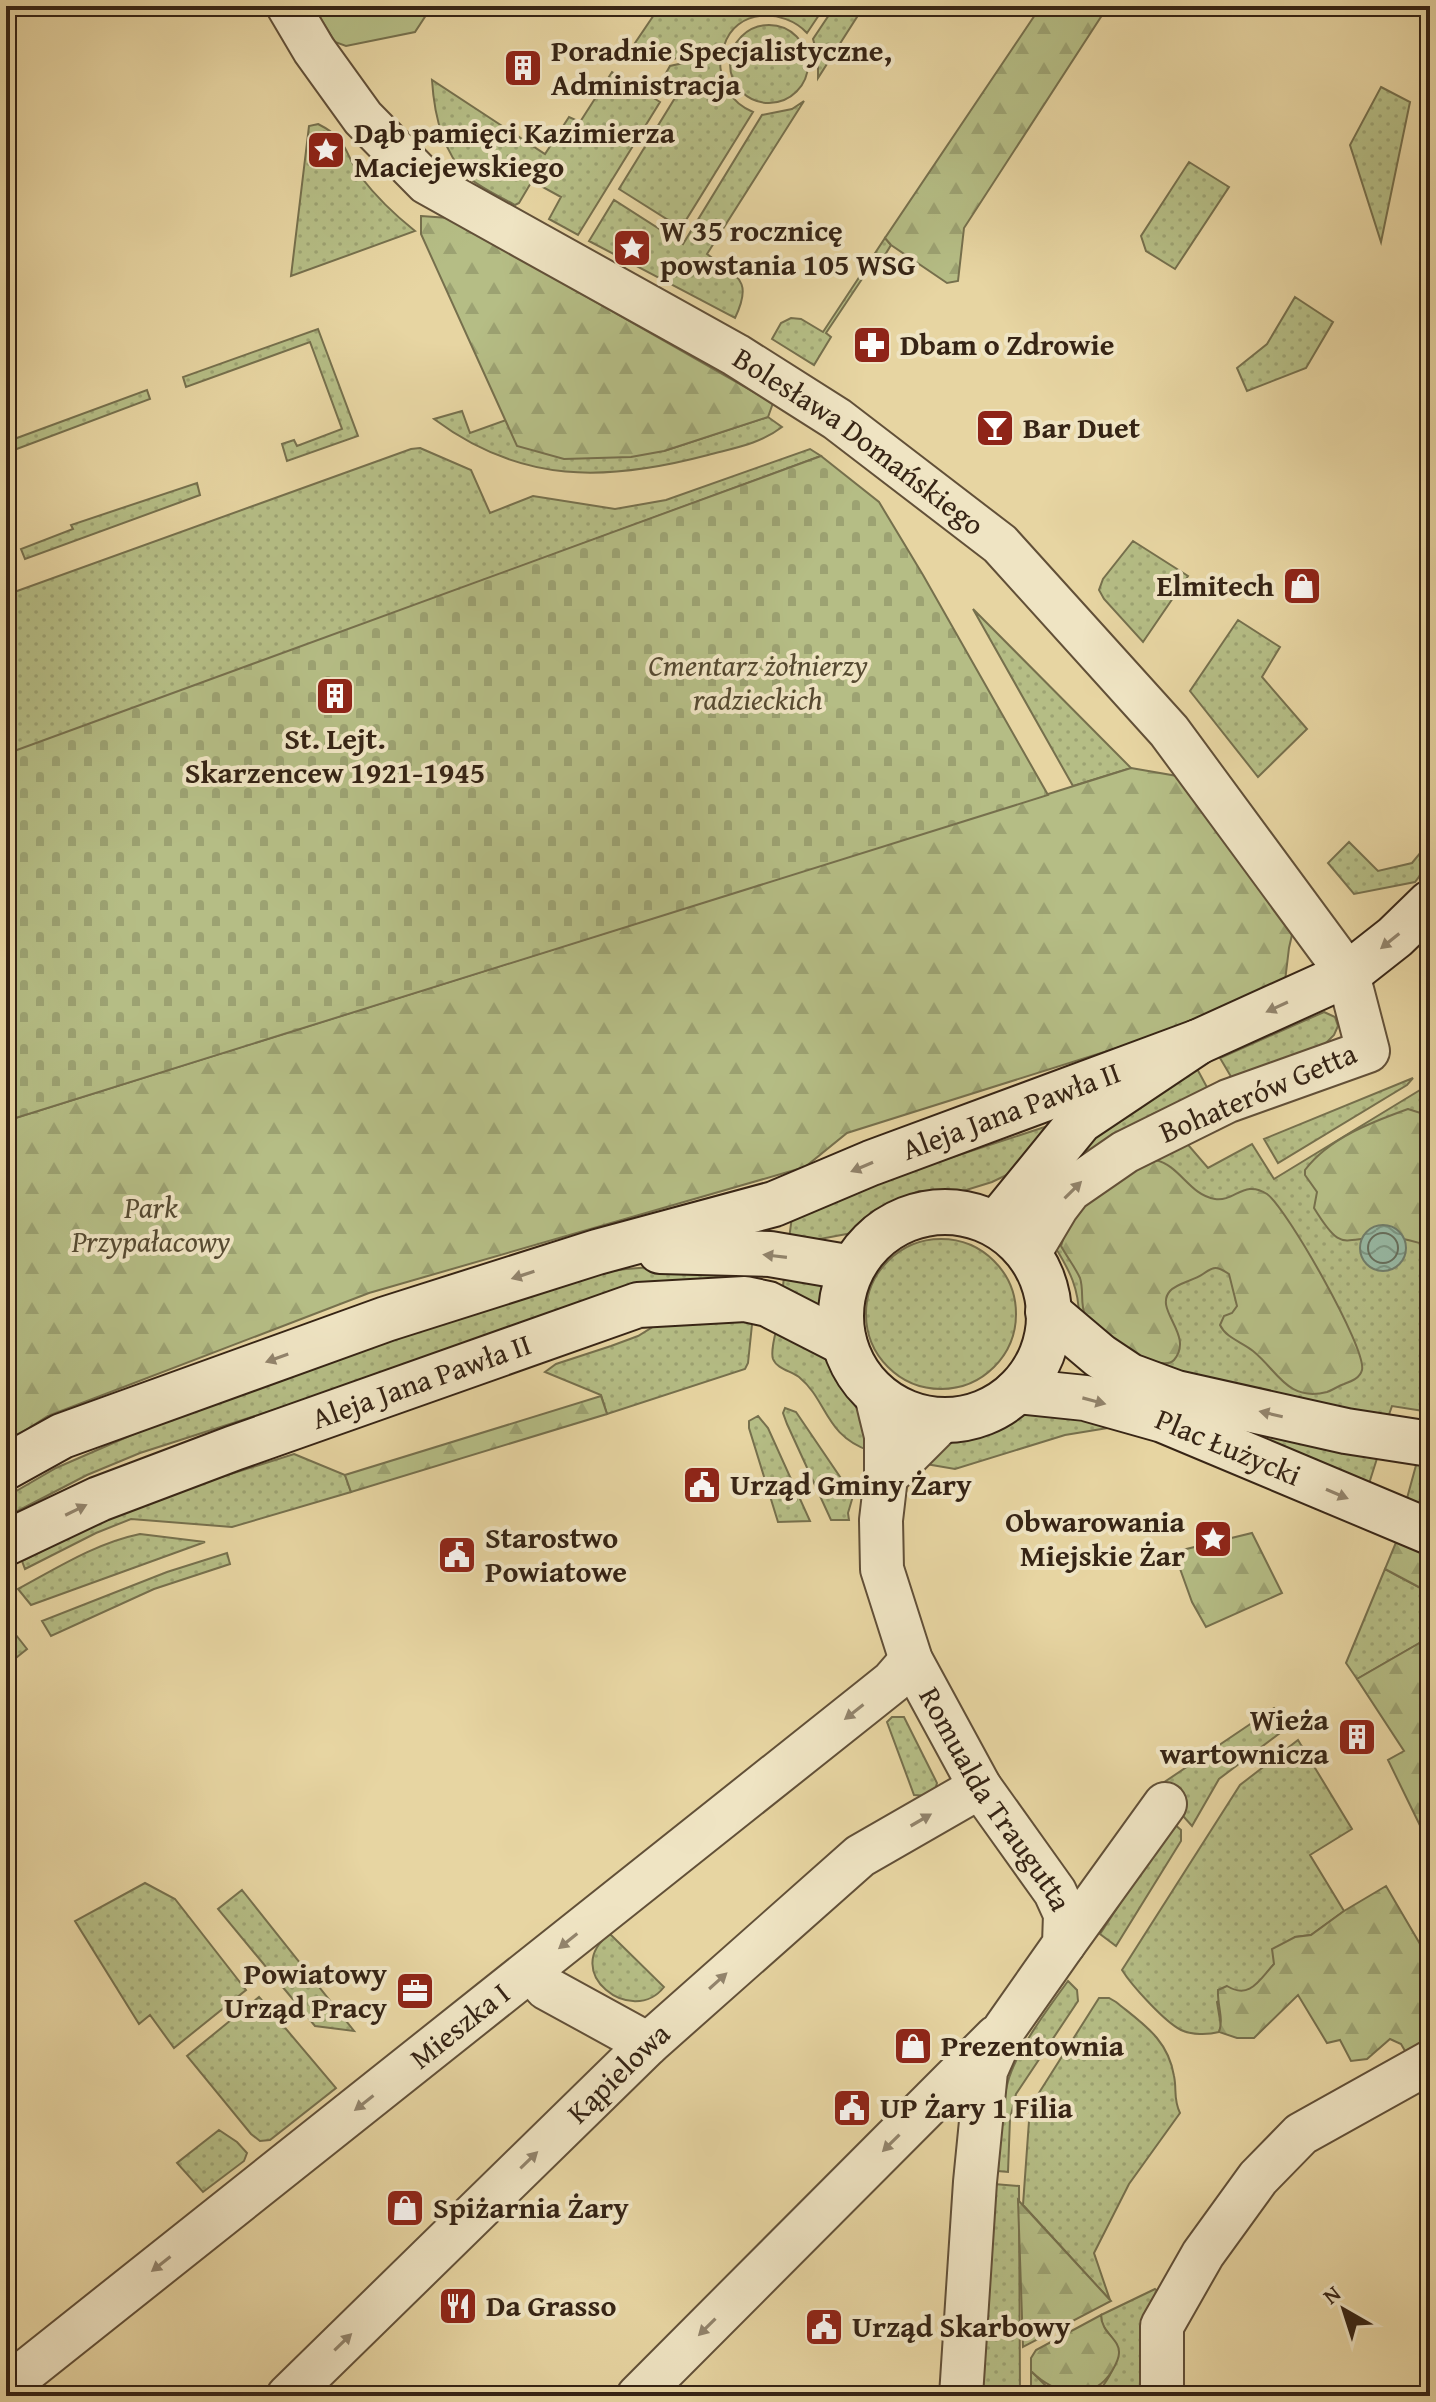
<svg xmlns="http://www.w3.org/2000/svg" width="1436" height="2402" font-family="'Gentium Book Plus',serif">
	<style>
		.grass { fill: url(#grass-dots); stroke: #76704d; stroke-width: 2 }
		.forest { fill: url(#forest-firs); stroke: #76704d; stroke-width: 2 }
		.cemetery { fill: url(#cemetery-stones); stroke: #76704d; stroke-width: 2 }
		.park { fill: #b5bd85; stroke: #76704d; stroke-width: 2 }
		.water { fill: url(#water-waves); stroke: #707d6b; stroke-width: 2 }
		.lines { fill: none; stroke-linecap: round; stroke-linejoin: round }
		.shore { stroke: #666e5c; stroke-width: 2 }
		.street-casing { stroke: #625038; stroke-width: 46 }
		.secondary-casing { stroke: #362415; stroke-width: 48 }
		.street { stroke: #efe4c3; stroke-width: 42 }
		.secondary { stroke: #efe4c3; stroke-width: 44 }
		.oneway { fill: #92846c }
		.labels { text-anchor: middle; stroke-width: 8; stroke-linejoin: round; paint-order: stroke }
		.poi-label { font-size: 30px; font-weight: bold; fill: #362415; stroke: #efe4c3; text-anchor: start }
		.street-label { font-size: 30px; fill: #362415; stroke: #efe4c3 }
		.park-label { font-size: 30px; font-style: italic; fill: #564a31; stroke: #efe4c3 }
	</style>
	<defs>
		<pattern id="grass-dots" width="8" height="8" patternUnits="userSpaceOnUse" patternTransform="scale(2)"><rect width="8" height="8" fill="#b5bd85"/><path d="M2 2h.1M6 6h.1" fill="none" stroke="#9ca272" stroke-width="1.8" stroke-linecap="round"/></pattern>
		<pattern id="forest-firs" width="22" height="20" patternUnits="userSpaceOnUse" patternTransform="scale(2)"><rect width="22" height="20" fill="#b5bd85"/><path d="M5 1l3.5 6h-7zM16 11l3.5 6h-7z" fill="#9ca272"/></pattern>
		<pattern id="cemetery-stones" width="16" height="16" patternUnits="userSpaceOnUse" patternTransform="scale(2)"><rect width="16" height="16" fill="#b5bd85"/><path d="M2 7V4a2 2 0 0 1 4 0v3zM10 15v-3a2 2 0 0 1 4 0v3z" fill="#9ca272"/></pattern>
		<pattern id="water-waves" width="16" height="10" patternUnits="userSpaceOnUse" patternTransform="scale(2)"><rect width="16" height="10" fill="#97b9a4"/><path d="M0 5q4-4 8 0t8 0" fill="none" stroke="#7c9684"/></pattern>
	</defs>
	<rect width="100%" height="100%" fill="#e7d5a2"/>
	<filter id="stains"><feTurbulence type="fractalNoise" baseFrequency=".0025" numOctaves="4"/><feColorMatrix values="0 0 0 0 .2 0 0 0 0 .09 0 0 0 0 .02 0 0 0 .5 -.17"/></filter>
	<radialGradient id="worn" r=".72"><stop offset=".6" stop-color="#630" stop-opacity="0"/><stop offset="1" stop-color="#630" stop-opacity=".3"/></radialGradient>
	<path class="grass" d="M 660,6 L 825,6 L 807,33 C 784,8 735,8 724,46 L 662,62 L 635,43 Z
		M 835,6 L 864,6 L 818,78 L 818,57 L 813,39 Z
		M730 64a39 39 0 1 1 78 0a39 39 0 1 1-78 0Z
		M 720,55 C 719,81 728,101 753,112 L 681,228 L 619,189 L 678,93 L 661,82 L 670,66 Z
		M 612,72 L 660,102 L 578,235 L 549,219 L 561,197 L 532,181 L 519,203 L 515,205 C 499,196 478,187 466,175 C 442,150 434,113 432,80 L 545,154 L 569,117 L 580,122 Z
		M 1381,87 L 1410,102 L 1381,242 L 1350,145 Z
		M 804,101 L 707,254 C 736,277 754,278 735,318 L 589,241 L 614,200 L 683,244 L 762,115 L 792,109 Z
		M 318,124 C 350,140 343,153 361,177 C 377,198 395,215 415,231 L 291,276 L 309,126 Z
		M 1189,162 L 1229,187 L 1175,269 L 1146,251 L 1141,236 Z
		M 885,238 L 891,245 L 874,273 L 868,270 L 826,333 L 831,337 L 814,365 L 772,339 L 781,323 L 791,318 L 801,319 L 823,332 Z
		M 1295,297 L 1333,322 L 1306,368 L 1247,391 L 1237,368 L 1267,344 Z
		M 318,329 L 358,436 L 287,461 L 282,444 L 294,440 L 297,446 L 342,429 L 310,342 L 186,387 L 183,377 Z
		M 147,390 L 150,399 L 6,453 L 6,442 Z
		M 462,411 L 470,433 L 506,420 L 664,451 L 768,417 L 782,427 C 760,444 734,448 708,455 C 606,482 521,484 434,419 Z
		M 420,448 L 471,470 L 490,513 L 533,496 L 615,509 L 666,500 L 810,449 L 821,456 L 6,756 L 6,595 L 411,449 Z
		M 197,483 L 200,495 L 25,559 L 21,549 L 73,529 L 71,525 Z
		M 1133,541 L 1188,576 L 1143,642 L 1104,599 L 1099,590 L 1103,579 Z
		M 973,609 L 1131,768 L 1073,786 Z
		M 1238,620 L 1280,647 L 1262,677 L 1307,729 L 1258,777 L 1190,691 Z
		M 1430,841 L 1430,862 L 1415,882 L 1354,894 L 1328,863 L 1349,842 L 1378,871 L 1412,863 Z
		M 1324,1012 L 1335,1017 L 1338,1026 L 1334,1035 L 1325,1044 L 1233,1080 L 1220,1058 Z
		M 1195,1065 L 1209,1091 L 1153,1114 L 1073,1166 L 1051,1163 Z
		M 1413,1078 L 1407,1085 L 1278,1163 L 1264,1139 Z
		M 1425,1087 L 1430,1088 L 1430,1412 L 1392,1406 L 1386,1423 L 1211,1387 L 1131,1357 L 1079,1317 C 1079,1289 1070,1271 1055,1247 L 1069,1216 L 1184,1140 L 1208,1168 L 1252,1144 L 1274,1179 Z
		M 1048,1126 L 1013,1172 L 992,1182 L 963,1191 L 919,1191 L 871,1212 L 862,1227 L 852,1233 L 820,1239 L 789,1239 L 793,1209 Z
		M866 1314a75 75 0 1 1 150 0a75 75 0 1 1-150 0Z
		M 691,1264 L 759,1265 L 755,1288 L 357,1383 L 140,1453 L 87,1475 L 6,1517 L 6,1497 L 56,1468 L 182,1413 L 579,1276 L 626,1269 Z
		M 785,1268 L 824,1274 L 819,1307 L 782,1295 Z
		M 753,1315 L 748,1363 L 745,1369 L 607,1414 L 601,1395 L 545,1372 L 556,1364 L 611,1346 L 638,1336 L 656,1325 Z
		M 778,1323 L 819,1346 L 840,1386 L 861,1413 L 870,1451 C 824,1435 828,1401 799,1377 C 791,1371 777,1369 773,1359 C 770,1350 776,1332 778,1323 Z
		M 785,1408 L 796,1412 L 853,1496 L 848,1513 L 849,1520 L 831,1520 L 787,1424 L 783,1413 Z
		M 1029,1409 L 1120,1426 L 1065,1435 L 955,1469 L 926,1464 L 947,1441 L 993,1428 Z
		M 758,1416 L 768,1428 L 810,1521 L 778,1522 L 749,1428 L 749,1421 Z
		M 1266,1429 L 1380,1449 L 1367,1490 L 1260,1442 Z
		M 294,1454 L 345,1475 L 351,1492 L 232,1527 L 131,1519 L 96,1533 L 25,1569 L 22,1561 L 136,1504 Z
		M 1418,1458 L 1430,1461 L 1430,1513 L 1406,1502 Z
		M 140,1534 L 205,1542 L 31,1605 L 18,1589 C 57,1568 96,1543 140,1534 Z
		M 227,1553 L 230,1564 L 154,1589 L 51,1636 L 42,1621 L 167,1572 Z
		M 1385,1569 L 1430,1593 L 1430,1637 L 1357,1679 L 1346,1663 Z
		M 16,1635 L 27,1649 L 6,1666 L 6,1641 Z
		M 1274,1708 L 1288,1727 L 1219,1779 L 1192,1826 L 1157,1787 Z
		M 892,1717 L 904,1717 L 937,1783 L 935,1790 L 928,1796 L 914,1795 L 887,1722 Z
		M 1298,1740 L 1352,1829 L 1310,1855 L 1344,1911 L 1311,1935 L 1295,1937 L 1256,1987 L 1246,1991 L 1234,1991 L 1217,2002 L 1221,2026 L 1219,2032 C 1208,2035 1191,2035 1181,2030 C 1165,2022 1132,1986 1122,1970 L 1240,1785 Z
		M 1173,1823 L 1181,1830 L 1181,1841 L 1116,1946 L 1100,1934 Z
		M 145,1883 L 175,1899 L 246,1990 L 174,2048 L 150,2015 L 139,2024 L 75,1921 Z
		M 242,1890 L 354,2031 L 315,2026 L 218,1909 Z
		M 610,1934 L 664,1987 C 632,2028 559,1971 610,1934 Z
		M 1068,1981 L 1077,1990 L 1078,2001 L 1016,2094 L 1010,2119 L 1008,2172 L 998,2171 C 1000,2140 1000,2108 1009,2078 C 1019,2047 1049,2007 1068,1981 Z
		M 259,1997 L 336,2088 L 270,2140 L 260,2141 L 251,2134 L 187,2056 Z
		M 1099,1998 L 1109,1998 L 1116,2002 C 1143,2024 1168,2039 1174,2076 C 1177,2090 1173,2099 1180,2113 L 1129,2184 L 1094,2253 L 1110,2300 L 1023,2205 L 1030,2107 Z
		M 219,2130 L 237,2142 L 247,2153 L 244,2161 L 203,2192 L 177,2163 Z
		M 994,2184 L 1019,2186 L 1020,2396 L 973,2396 Z
		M 1155,2289 L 1163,2295 L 1142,2354 L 1139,2396 L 1031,2396 L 1031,2371 L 1047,2387 L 1099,2391 C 1110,2377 1124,2355 1112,2338 C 1106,2329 1101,2327 1101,2315 Z"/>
	<path class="forest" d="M 1041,6 L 1108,6 L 964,228 L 958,281 L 947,283 L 891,245 L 885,238 Z
		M 421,216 L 449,218 L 773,403 L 768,417 L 664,451 L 631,457 L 564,459 L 517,446 L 421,234 Z
		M 1131,768 L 1177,776 L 1294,926 L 1289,948 L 1285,981 L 1171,1031 L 847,1133 L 805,1167 L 369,1293 L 48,1416 L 6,1443 L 6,1121 Z
		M 1408,1109 L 1430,1116 L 1430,1246 C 1415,1242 1403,1237 1387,1237 C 1341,1237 1343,1255 1314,1208 L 1317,1192 L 1305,1175 L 1305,1170 C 1329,1138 1372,1122 1408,1109 Z
		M 1155,1160 C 1180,1165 1189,1195 1215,1199 C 1235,1202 1244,1179 1267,1194 C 1286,1207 1367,1349 1362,1370 C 1360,1378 1352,1381 1344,1384 C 1338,1386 1333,1390 1327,1392 C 1287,1402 1278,1371 1253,1351 C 1242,1342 1226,1338 1220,1325 L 1224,1316 L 1232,1313 L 1237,1306 L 1229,1274 C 1217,1266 1214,1266 1203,1274 C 1193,1281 1177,1283 1170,1291 C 1153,1310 1195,1335 1174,1360 C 1160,1376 1092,1330 1085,1315 C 1080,1303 1084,1290 1080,1278 C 1075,1267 1067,1257 1061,1246 L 1068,1224 L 1104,1184 Z
		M 601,1396 L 607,1414 L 351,1492 L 345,1475 Z
		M 1252,1533 L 1282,1593 L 1206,1627 L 1192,1602 L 1174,1552 Z
		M 1399,1535 L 1430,1549 L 1430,1593 L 1385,1569 Z
		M 1430,1637 L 1430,1846 L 1388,1760 L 1404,1751 L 1357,1679 Z
		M 1386,1886 L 1430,1961 L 1430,2062 L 1416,2070 L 1401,2044 L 1390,2039 L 1367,2059 L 1351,2061 L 1340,2040 L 1327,2043 L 1298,1995 L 1254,2038 L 1237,2038 L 1219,2032 C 1224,2019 1217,2004 1218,1990 L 1227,1986 C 1250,2000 1259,1980 1274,1964 L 1272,1949 L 1295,1937 L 1311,1935 L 1344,1911 Z
		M 1018,2200 L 1111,2301 L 1023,2347 Z
		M 1101,2315 C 1101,2333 1120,2339 1119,2353 C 1119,2359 1115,2366 1112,2371 C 1093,2402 1056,2396 1031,2371 L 1031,2358 L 1036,2350 Z"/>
	<path class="cemetery" d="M 821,456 L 879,502 L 923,575 L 1048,795 L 6,1121 L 6,754 Z"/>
	<path class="park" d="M 313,6 L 432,6 L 415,32 L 346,46 L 335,42 Z"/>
	<path class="water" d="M1360 1248a23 23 0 1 1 46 0a23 23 0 1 1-46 0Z"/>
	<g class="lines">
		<path class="shore" d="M1368 1248a15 15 0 1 1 30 0a15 15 0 1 1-30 0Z"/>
		<g class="street-casing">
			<g id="street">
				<path id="s1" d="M 288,6 L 314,50 L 363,118 L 427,183 L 736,355 L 837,419 L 1000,544 L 1169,731 L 1348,974 L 1368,1051 L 1228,1101 L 1125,1152 L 1070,1190 L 1057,1207 L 1029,1254"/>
				<path id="s2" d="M 876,1395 L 886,1436 L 886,1477 L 881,1520 L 882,1569 L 911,1660 L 980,1787 L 1055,1892 L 1065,1914 L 1064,1944 L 1005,2028 L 986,2071 L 975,2182 L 961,2396"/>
				<path d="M 886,1477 L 943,1420"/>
				<path d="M 1064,1944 L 1165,1804"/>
				<path d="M 532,1970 L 546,1988 L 648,2044"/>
				<path id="s3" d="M 6,2387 L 872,1698 L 892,1682 L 911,1660"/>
				<path id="s4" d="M 288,2396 L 648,2044 L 860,1856 L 980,1787"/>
				<path d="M 638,2396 L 996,2037"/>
				<path d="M 1162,2396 L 1162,2326 L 1203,2254 L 1258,2178 L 1301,2134 L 1430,2062"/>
			</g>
		</g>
		<g class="secondary-casing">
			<g id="secondary">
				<circle cx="945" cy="1316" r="104"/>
				<path d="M 996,1224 L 1080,1121 L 1198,1042 L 1348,974 L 1395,937 L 1430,903"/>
				<path d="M 660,1251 L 770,1254 L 852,1268"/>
				<path d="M 1048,1312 L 1100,1356 L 1130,1376 L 1176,1393 L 1346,1431 L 1430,1444"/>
				<path id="s5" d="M 1017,1391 L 1085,1398 L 1163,1420 L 1430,1532"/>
				<path id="s6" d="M 6,1467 L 62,1436 L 386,1319 L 597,1252 L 774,1204 L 871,1163 L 1198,1042"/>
				<path id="s7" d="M 6,1543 L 99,1499 L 234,1448 L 638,1305 L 745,1299 L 768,1304 L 844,1343"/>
			</g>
		</g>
		<use href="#street" class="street"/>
		<use href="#secondary" class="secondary"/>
	</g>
	<defs><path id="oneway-solid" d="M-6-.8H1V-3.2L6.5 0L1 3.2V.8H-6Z" transform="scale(2)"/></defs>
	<g class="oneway">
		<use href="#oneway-solid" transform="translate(1390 941) rotate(141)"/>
		<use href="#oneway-solid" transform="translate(1277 1007) rotate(155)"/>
		<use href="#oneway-solid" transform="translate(862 1167) rotate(157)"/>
		<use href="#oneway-solid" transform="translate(1073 1190) rotate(-45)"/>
		<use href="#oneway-solid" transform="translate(775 1256) rotate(-173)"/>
		<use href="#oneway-solid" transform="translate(523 1275) rotate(162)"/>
		<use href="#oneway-solid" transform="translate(277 1358) rotate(160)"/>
		<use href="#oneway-solid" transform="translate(1094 1401) rotate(15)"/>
		<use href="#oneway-solid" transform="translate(1271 1414) rotate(-167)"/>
		<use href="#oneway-solid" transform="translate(1337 1494) rotate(23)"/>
		<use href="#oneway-solid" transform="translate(76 1510) rotate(-26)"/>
		<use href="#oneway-solid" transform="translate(854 1712) rotate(142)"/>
		<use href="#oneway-solid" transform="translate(921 1820) rotate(-30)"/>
		<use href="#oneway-solid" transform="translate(568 1941) rotate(141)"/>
		<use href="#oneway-solid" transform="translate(718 1981) rotate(-42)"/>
		<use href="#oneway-solid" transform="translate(364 2103) rotate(142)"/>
		<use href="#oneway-solid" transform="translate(891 2143) rotate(135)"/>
		<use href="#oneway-solid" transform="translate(529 2160) rotate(-44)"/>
		<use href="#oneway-solid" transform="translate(161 2264) rotate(142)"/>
		<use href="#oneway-solid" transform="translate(707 2327) rotate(135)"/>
		<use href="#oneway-solid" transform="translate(343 2342) rotate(-44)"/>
	</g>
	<defs>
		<g id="building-square" transform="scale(2)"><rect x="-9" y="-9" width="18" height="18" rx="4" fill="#8f2418" stroke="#efe4c3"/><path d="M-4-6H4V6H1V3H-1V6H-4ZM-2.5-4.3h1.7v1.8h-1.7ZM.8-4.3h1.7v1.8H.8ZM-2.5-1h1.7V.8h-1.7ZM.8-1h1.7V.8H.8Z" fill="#fff"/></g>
		<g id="sight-square" transform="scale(2)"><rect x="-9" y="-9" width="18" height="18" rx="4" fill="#8f2418" stroke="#efe4c3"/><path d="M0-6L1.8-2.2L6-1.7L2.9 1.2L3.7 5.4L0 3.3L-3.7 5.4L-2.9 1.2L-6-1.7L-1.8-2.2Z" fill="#fff"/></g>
		<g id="pharmacy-square" transform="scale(2)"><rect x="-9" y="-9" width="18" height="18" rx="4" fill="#8f2418" stroke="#efe4c3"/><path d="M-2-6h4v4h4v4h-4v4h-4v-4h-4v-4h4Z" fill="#fff"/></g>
		<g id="bar-square" transform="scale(2)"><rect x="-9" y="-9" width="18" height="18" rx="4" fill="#8f2418" stroke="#efe4c3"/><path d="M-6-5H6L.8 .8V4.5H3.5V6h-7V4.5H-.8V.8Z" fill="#fff"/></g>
		<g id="shop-square" transform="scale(2)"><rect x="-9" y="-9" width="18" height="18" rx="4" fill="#8f2418" stroke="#efe4c3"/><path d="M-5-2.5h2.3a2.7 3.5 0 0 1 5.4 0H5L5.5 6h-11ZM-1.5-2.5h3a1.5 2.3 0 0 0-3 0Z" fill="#fff"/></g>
		<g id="civic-square" transform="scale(2)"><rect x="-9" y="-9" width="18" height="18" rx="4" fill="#8f2418" stroke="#efe4c3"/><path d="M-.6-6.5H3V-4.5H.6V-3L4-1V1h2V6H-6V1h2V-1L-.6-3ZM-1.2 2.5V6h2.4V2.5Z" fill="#fff"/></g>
		<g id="office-square" transform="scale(2)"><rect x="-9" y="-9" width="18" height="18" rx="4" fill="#8f2418" stroke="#efe4c3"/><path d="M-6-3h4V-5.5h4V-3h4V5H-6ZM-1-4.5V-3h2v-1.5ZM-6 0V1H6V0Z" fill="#fff"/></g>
		<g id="restaurant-square" transform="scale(2)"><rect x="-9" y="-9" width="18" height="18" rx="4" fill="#8f2418" stroke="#efe4c3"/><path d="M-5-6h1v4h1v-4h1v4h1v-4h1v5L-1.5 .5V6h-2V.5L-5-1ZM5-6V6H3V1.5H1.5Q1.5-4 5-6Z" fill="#fff"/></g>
	</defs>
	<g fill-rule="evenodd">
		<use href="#building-square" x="523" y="68"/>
		<use href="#sight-square" x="326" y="150"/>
		<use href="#sight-square" x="632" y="248"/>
		<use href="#pharmacy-square" x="872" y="345"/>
		<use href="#bar-square" x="995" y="428"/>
		<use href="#shop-square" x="1302" y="586"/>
		<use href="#building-square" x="335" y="696"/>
		<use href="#civic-square" x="702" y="1485"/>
		<use href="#sight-square" x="1213" y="1539"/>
		<use href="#civic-square" x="457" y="1555"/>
		<use href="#building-square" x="1357" y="1737"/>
		<use href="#office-square" x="415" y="1991"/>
		<use href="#shop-square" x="913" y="2046"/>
		<use href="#civic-square" x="852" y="2108"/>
		<use href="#shop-square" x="405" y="2208"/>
		<use href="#restaurant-square" x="458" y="2306"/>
		<use href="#civic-square" x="824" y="2327"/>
	</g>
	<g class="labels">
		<g class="poi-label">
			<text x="551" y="61">Poradnie Specjalistyczne,<tspan x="551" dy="34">Administracja</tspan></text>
			<text x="354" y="143">Dąb pamięci Kazimierza<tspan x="354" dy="34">Maciejewskiego</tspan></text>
			<text x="660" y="241">W 35 rocznicę<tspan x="660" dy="34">powstania 105 WSG</tspan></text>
			<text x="900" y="355">Dbam o Zdrowie</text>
			<text x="1023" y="438">Bar Duet</text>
			<text x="1274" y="596" text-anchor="end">Elmitech</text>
			<text x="335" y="749" text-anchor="middle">St. Lejt.<tspan x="335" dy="34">Skarzencew 1921-1945</tspan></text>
			<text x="730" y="1495">Urząd Gminy Żary</text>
			<text x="1185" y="1532" text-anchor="end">Obwarowania<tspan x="1185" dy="34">Miejskie Żar</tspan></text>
			<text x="485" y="1548">Starostwo<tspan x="485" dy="34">Powiatowe</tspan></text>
			<text x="1329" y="1730" text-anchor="end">Wieża<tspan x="1329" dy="34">wartownicza</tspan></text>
			<text x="387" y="1984" text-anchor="end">Powiatowy<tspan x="387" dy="34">Urząd Pracy</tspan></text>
			<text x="941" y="2056">Prezentownia</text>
			<text x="880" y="2118">UP Żary 1 Filia</text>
			<text x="433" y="2218">Spiżarnia Żary</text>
			<text x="486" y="2316">Da Grasso</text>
			<text x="852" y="2337">Urząd Skarbowy</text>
		</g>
		<g class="street-label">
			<text dy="10" stroke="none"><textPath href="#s1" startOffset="730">Bolesława Domańskiego</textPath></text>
			<text transform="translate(1258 1093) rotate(-23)" y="10">Bohaterów Getta</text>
			<text dy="10" stroke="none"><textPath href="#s6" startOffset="1068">Aleja Jana Pawła II</textPath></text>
			<text dy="10" stroke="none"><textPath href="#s7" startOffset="446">Aleja Jana Pawła II</textPath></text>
			<text dy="10" stroke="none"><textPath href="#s5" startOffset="220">Plac Łużycki</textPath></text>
			<text dy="10" stroke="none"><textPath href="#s2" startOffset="434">Romualda Traugutta</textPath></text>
			<text dy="10" stroke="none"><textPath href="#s3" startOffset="580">Mieszka I</textPath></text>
			<text dy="10" stroke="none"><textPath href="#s4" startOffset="462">Kąpielowa</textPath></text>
		</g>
		<g class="park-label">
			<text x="758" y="676">Cmentarz żołnierzy<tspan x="758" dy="34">radzieckich</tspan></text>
			<text x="151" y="1218">Park<tspan x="151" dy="34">Przypałacowy</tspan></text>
		</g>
	</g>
	<rect width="1436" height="2402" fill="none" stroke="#e7d5a2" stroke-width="32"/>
	<rect x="8" y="8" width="1420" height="2386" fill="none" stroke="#362415" stroke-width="4"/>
	<rect x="16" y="16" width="1404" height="2370" fill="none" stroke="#362415" stroke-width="2"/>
	<g transform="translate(1344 2310) rotate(321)" stroke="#efe4c3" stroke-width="6" paint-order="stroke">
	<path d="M0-6L14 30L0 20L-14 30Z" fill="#362415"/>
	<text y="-12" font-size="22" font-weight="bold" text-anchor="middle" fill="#362415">N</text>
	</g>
	<rect width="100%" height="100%" filter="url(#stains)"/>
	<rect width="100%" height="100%" fill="url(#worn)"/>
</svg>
